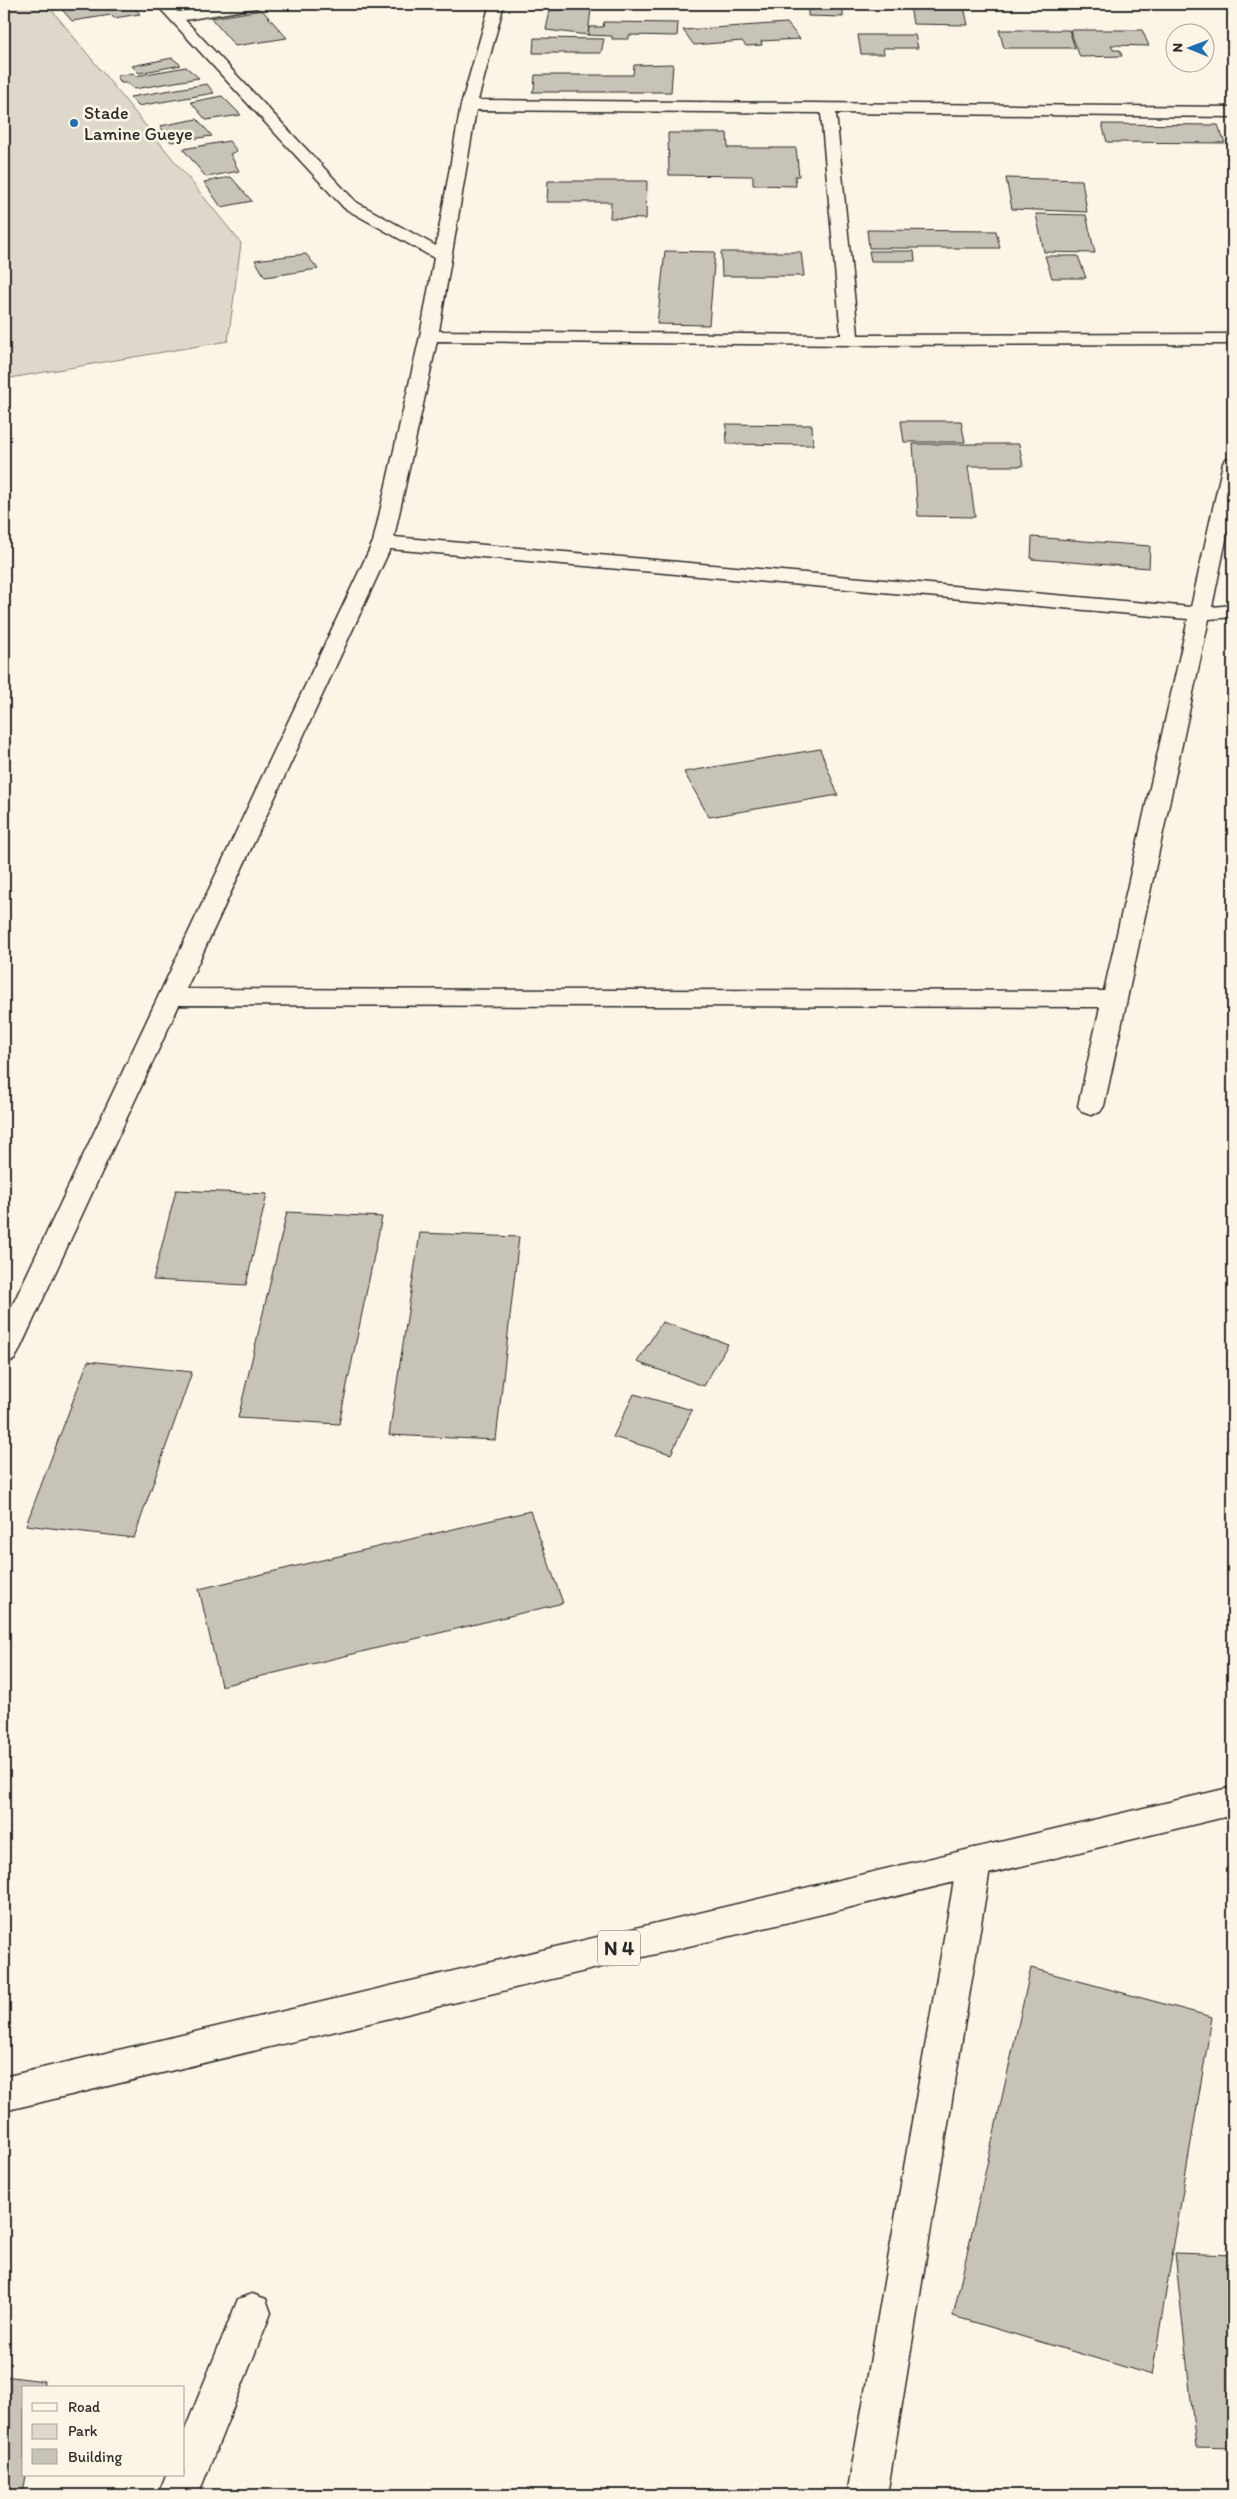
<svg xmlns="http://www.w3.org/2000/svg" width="1237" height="2499" font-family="Itim,sans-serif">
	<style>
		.green { fill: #ded8ca; stroke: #84827a }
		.building { fill: #c8c3b7; stroke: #2b2b2b }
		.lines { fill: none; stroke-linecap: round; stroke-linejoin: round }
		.service-casing { stroke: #2b2b2b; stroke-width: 3 }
		.minor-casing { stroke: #2b2b2b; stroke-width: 3 }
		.trunk-casing { stroke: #2b2b2b; stroke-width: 3 }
		.service { fill: #fcf5e5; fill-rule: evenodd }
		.minor { fill: #fcf5e5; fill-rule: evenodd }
		.trunk { fill: #fcf5e5; fill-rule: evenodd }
		.poi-dot { fill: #1f6fb2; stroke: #fcf5e5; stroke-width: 2 }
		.labels { text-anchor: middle; stroke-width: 5; stroke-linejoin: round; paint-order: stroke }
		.far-poi-label { font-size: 18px; fill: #2b2b2b; stroke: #fcf5e5; text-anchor: start }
		.shield { fill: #fcf5e5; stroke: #6a6863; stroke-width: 1 }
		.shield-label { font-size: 20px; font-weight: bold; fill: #2b2b2b }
	</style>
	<rect width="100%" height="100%" fill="#fcf5e5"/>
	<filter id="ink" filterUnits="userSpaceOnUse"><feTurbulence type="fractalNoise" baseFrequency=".02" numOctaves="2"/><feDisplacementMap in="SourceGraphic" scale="10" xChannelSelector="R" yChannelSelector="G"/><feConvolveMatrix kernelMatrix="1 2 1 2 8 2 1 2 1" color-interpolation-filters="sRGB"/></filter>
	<g filter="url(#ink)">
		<path class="green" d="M 4,4 L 47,4 L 241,243 L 228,341 L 4,379 Z"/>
		<path class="building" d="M 57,4 L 131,4 L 140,14 L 114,18 L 111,15 L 72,21 Z
			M 532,4 L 583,4 L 583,8 L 532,7 Z
			M 600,4 L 657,4 L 657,7 Z
			M 808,4 L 843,4 L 843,17 L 808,16 Z
			M 910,6 L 964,7 L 968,25 L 913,24 Z
			M 591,9 L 588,35 L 546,30 L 550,10 Z
			M 262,10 L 287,38 L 235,46 L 211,18 Z
			M 604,22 L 678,23 L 677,36 L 629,35 L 629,39 L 612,39 L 612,36 L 588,35 L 589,27 L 603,27 Z
			M 787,23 L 800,39 L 761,41 L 762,45 L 746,46 L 742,41 L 694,45 L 683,30 Z
			M 999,30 L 1069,30 L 1075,48 L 1004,48 Z
			M 1070,30 L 1142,30 L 1149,46 L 1111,45 L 1113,50 L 1120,50 L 1122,56 L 1080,57 Z
			M 858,35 L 915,35 L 918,48 L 883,48 L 884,54 L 861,54 Z
			M 534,38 L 604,39 L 601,53 L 533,53 Z
			M 172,58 L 181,65 L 139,73 L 132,66 Z
			M 673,64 L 671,92 L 532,92 L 534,89 L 535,75 L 633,75 L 634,65 Z
			M 186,67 L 199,78 L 134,89 L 127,83 L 121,83 L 117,76 L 133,73 L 135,76 Z
			M 207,84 L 214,93 L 138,106 L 130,97 Z
			M 222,96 L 241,115 L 206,120 L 191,102 Z
			M 197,119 L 212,136 L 171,142 L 160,126 Z
			M 1102,124 L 1218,125 L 1225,143 L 1107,142 Z
			M 668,133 L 727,133 L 728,148 L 796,148 L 799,176 L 795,176 L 796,186 L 753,185 L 753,176 L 669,175 Z
			M 229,141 L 237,151 L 230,154 L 239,171 L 206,177 L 183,149 Z
			M 231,177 L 252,201 L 221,207 L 204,182 Z
			M 1006,178 L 1082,180 L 1087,212 L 1012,209 Z
			M 548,181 L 647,181 L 646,219 L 610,218 L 611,202 L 547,202 Z
			M 1036,214 L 1086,215 L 1095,253 L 1044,252 Z
			M 867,230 L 996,231 L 1000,248 L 869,248 Z
			M 665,251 L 715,252 L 709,325 L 657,324 Z
			M 869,251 L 914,251 L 915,261 L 871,261 Z
			M 721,252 L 801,252 L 804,276 L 722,276 Z
			M 306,254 L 318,269 L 265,277 L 255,260 Z
			M 1045,256 L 1078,256 L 1086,278 L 1052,278 Z
			M 901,421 L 961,421 L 965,442 L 904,442 Z
			M 726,424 L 812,425 L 813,445 L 727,444 Z
			M 913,444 L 1019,444 L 1023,466 L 968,466 L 975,517 L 918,516 Z
			M 1032,537 L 1150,546 L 1149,568 L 1031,559 Z
			M 820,749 L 838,795 L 709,817 L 684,772 Z
			M 176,1190 L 267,1194 L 246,1285 L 153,1280 Z
			M 287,1212 L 382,1217 L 339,1424 L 238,1418 Z
			M 420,1233 L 519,1237 L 496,1440 L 389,1435 Z
			M 662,1322 L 728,1344 L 704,1386 L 637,1362 Z
			M 88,1361 L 192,1372 L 134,1538 L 26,1525 Z
			M 634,1394 L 692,1410 L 671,1454 L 613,1437 Z
			M 530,1511 L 563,1603 L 221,1686 L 199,1589 Z
			M 1031,1968 L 1212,2017 L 1152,2375 L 953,2316 Z
			M 1175,2253 L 1233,2255 L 1233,2448 L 1196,2447 Z
			M 4,2376 L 44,2381 L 43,2388 L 24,2388 L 24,2475 L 26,2475 L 23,2495 L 4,2495 Z"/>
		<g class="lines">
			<g class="service-casing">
				<path id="service" d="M 252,2294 L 266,2299 L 271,2313 L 198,2495 L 158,2495 L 166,2475 L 184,2475 L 184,2432 L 238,2299 Z"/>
			</g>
			<g class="minor-casing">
				<path id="minor" d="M 156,4 L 171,4 L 178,12 L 231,4 L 263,4 L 256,8 L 185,20 L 356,202 L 436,246 L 461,105 L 490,4 L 504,4 L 478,100 L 1233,107 L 1233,117 L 836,113 L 858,335 L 1233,334 L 1233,344 L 850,345 L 437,341 L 394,537 L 1191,607 L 1223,463 L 1226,459 L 1233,457 L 1233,506 L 1212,607 L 1233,605 L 1233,617 L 1209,619 L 1104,1106 L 1100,1112 L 1091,1115 L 1082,1112 L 1078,1106 L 1100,1007 L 179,1005 L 18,1353 L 14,1360 L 4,1363 L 4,1323 L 373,542 L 420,336 L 434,258 L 344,208 ZM 476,110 L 821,113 L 841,335 L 439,331 ZM 390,549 L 1188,619 L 1104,991 L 186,989 Z
					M 974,1848 L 986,1852 L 991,1863 L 887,2495 L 847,2495 L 957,1863 L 962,1852 Z"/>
			</g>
			<g class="trunk-casing">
				<path id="trunk" d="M 1233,1787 L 1233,1815 L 4,2111 L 4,2077 Z"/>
			</g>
			<use href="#service" class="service"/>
			<use href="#minor" class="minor"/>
			<use href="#trunk" class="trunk"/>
		</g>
	</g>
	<circle class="poi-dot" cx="74" cy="123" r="5"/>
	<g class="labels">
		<g class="far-poi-label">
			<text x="84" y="119">Stade<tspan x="84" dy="21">Lamine Gueye</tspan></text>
		</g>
		<rect class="shield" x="598" y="1930.5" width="42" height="35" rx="4"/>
		<g class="shield-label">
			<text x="619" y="1955">N 4</text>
		</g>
	</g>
	<rect width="1237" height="2499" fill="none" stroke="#fcf5e5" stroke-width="20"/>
	<rect x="10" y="10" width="1217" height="2479" fill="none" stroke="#2b2b2b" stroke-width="2" filter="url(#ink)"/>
	<rect x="22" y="2386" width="162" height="90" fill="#fcf5e5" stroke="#a8a49b"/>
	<rect x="32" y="2403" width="25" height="8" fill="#fcf5e5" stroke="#a8a49b"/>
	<text x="68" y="2412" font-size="15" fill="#2b2b2b">Road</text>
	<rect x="32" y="2424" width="25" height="15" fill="#ded8ca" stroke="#a8a49b"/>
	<text x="68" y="2436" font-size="15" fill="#2b2b2b">Park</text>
	<rect x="32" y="2449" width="25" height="15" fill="#c8c3b7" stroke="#a8a49b"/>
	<text x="68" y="2462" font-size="15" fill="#2b2b2b">Building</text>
	<g transform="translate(1190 48) rotate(271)"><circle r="24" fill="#fcf5e5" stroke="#a8a49b"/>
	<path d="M0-4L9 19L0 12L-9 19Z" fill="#1f6fb2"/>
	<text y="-8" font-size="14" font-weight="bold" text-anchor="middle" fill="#2b2b2b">N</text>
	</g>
</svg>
